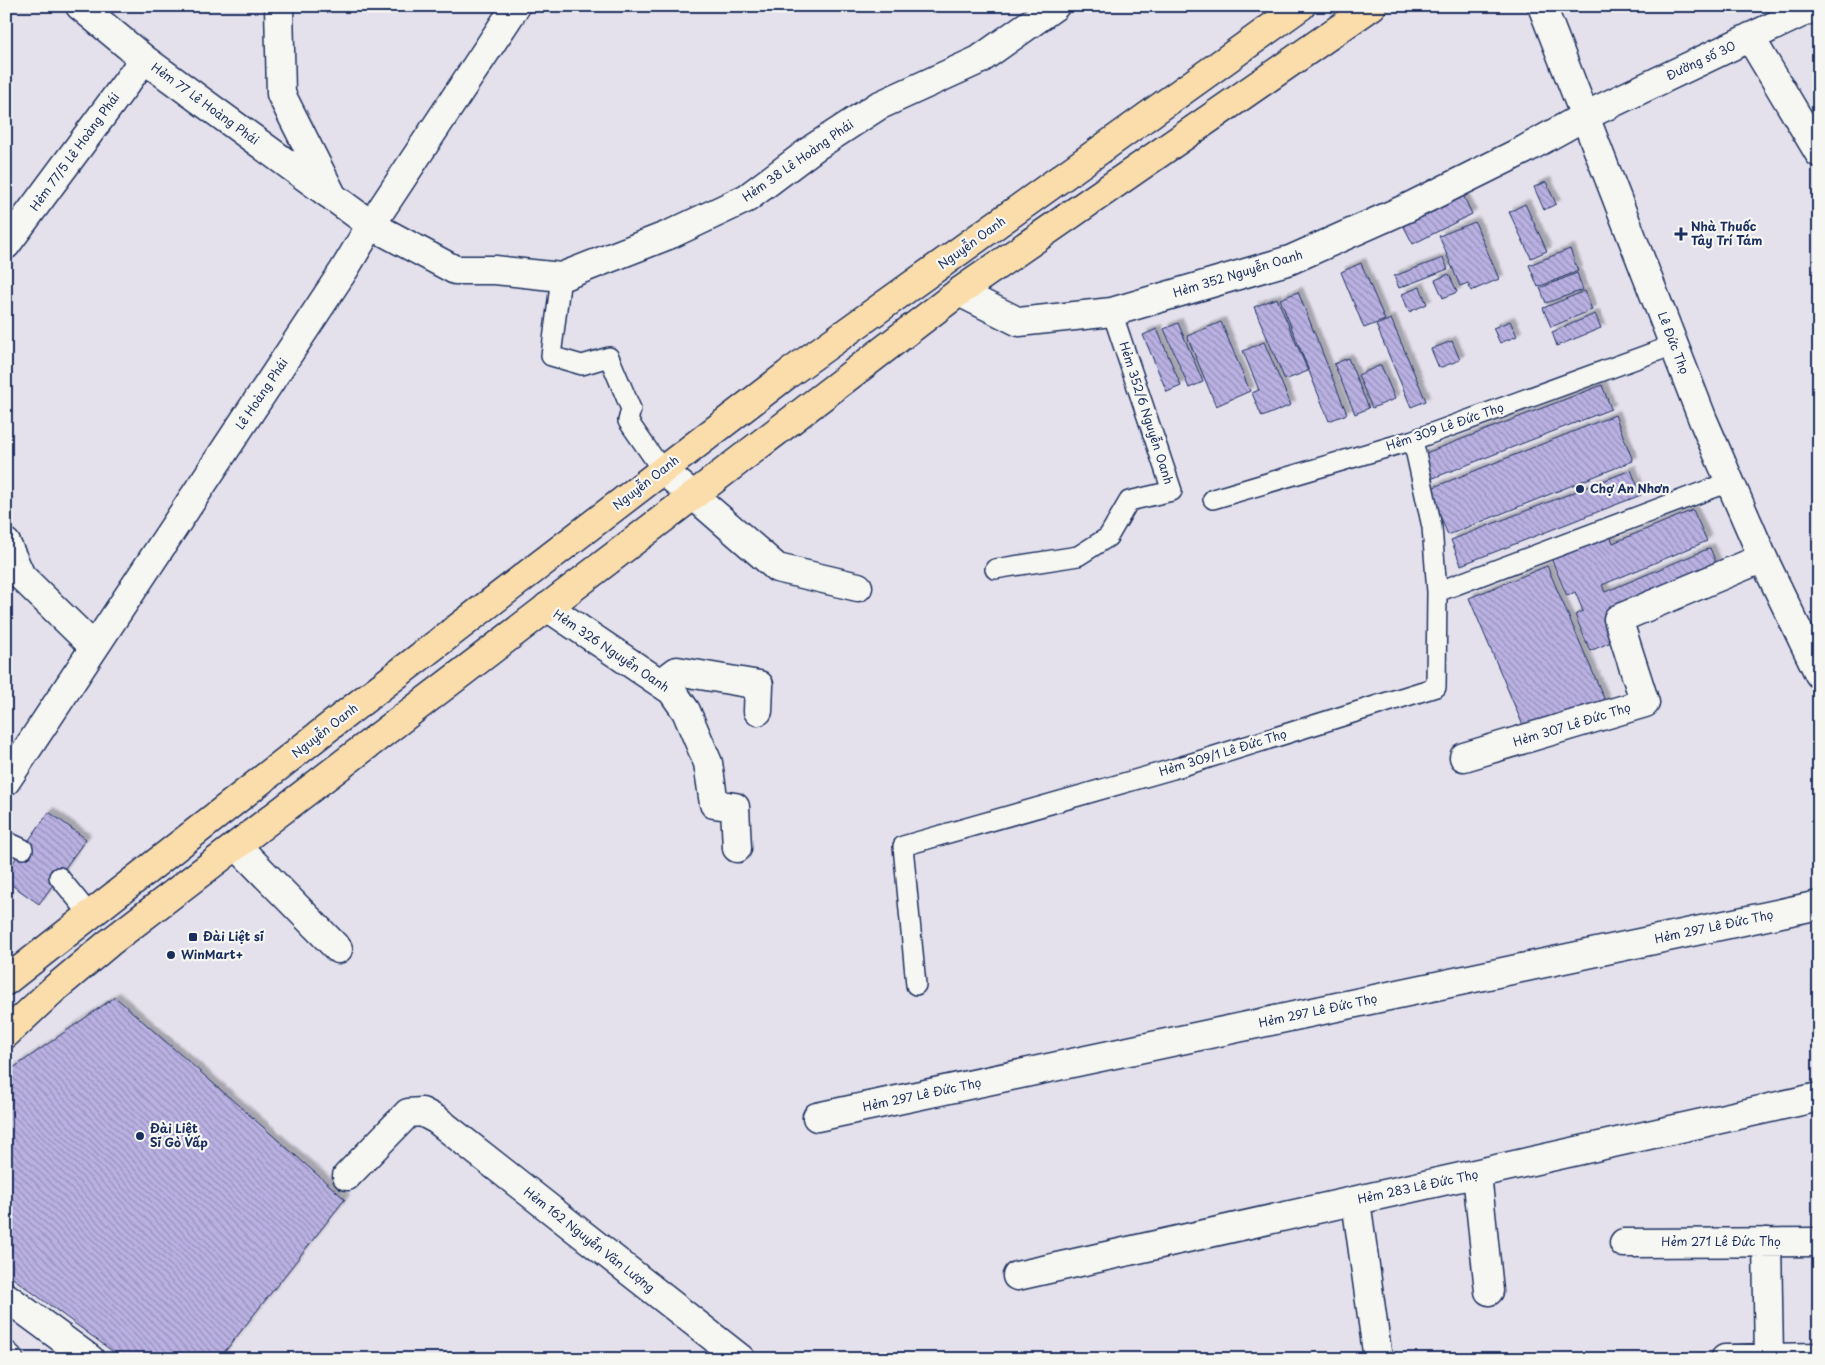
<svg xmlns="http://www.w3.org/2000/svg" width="1825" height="1365" font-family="'Playpen Sans',sans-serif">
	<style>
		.building { fill: url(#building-back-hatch); stroke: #1b2f5e; filter: url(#shadow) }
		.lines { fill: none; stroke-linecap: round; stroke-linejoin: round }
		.lane-casing { stroke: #1b2f5e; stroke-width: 22 }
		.street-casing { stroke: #1b2f5e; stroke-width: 31 }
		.secondary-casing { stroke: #1b2f5e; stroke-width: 31 }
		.primary-casing { stroke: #1b2f5e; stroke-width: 31 }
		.lane { stroke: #f6f6f2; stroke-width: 19 }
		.street { stroke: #f6f6f2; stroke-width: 28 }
		.secondary { stroke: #f6f6f2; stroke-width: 28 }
		.primary { stroke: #faddab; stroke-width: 28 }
		.poi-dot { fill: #1b2f5e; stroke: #f6f6f2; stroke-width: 2 }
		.labels { text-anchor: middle; stroke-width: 4.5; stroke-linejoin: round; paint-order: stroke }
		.street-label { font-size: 12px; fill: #1b2f5e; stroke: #f6f6f2 }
		.poi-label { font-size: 12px; font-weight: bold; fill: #1b2f5e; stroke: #f6f6f2; text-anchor: start }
	</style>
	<defs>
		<pattern id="building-back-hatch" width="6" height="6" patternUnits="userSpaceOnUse" patternTransform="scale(1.25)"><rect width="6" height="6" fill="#bab1e2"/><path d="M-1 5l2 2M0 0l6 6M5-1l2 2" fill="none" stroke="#9690ba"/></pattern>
		<filter id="shadow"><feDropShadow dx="4.5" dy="-4.5" stdDeviation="1" flood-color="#0004"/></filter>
	</defs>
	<rect width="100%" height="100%" fill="#e4e1ed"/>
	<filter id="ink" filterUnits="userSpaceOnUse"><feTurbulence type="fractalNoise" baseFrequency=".02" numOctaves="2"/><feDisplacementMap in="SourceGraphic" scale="10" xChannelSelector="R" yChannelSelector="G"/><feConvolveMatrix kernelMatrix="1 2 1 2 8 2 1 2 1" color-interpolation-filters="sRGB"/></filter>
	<g filter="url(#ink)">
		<path class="building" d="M 1546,182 L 1556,204 L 1544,210 L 1534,187 Z
			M 1463,195 L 1472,214 L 1413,244 L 1403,225 Z
			M 1525,204 L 1547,251 L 1531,258 L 1509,212 Z
			M 1475,222 L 1499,279 L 1471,291 L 1468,283 L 1460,286 L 1439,236 Z
			M 1570,249 L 1578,271 L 1538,287 L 1529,265 Z
			M 1443,258 L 1448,269 L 1399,288 L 1394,276 Z
			M 1361,263 L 1385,320 L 1364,328 L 1341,272 Z
			M 1577,273 L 1583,290 L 1546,303 L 1540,288 Z
			M 1449,274 L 1457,292 L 1443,298 L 1435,280 Z
			M 1420,287 L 1427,304 L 1409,312 L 1402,294 Z
			M 1585,291 L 1592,310 L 1551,327 L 1543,308 Z
			M 1298,292 L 1347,414 L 1329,421 L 1280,299 Z
			M 1277,298 L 1308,371 L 1285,380 L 1254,307 Z
			M 1595,314 L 1601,328 L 1557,346 L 1552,332 Z
			M 1391,319 L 1426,401 L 1411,407 L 1376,325 Z
			M 1510,321 L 1517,336 L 1500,343 L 1493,328 Z
			M 1221,322 L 1250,391 L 1216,406 L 1187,336 Z
			M 1178,323 L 1203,382 L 1189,388 L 1164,329 Z
			M 1157,329 L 1181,386 L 1167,392 L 1143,335 Z
			M 1452,341 L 1460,360 L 1439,368 L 1431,349 Z
			M 1264,342 L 1291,405 L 1262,417 L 1252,393 L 1259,390 L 1243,351 Z
			M 1348,358 L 1369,408 L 1355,414 L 1334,364 Z
			M 1381,365 L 1395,399 L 1372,408 L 1358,375 Z
			M 1602,385 L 1611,409 L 1423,482 L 1413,458 Z
			M 1615,415 L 1633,461 L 1448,535 L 1429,489 Z
			M 1631,470 L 1641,495 L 1461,565 L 1451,540 Z
			M 1693,510 L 1707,541 L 1602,585 L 1605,592 L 1710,548 L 1721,575 L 1616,619 L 1623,637 L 1590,651 L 1575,615 L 1583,611 L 1575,592 L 1567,596 L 1547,549 L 1606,525 L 1613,543 Z
			M 1547,566 L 1606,703 L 1527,735 L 1469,598 Z
			M 49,812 L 86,839 L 39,904 L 6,881 L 6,872 Z
			M 115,997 L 345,1199 L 219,1359 L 123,1359 L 6,1273 L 6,1073 Z"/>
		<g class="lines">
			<g class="lane-casing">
				<path id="lane" d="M 561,277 L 551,356 L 582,365 L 609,357 L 631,409 L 628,421 L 662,470
					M 1213,499 L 1413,440 L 1674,345
					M 995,569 L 1078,556 L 1108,537 L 1129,501 L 1172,491 L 1112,312
					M 1437,592 L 1729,482
					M 6,841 L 23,849
					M 59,877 L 90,915
					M 916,985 L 903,846 L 1173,769 L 1436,687 L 1437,592 L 1432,527 L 1413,440"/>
			</g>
			<g class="street-casing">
				<path id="street" d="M 80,6 L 144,59 L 330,195
					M 279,6 L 281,94 L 333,197 L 371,225 L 455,270 L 495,270 L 561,277 L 671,234 L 747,198 L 815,147 L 878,106 L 979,60 L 1055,6
					M 1750,37 L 1819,153
					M 6,245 L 144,59
					M 959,292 L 1019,322 L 1112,312 L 1290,260 L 1407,208 L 1524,150 L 1585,116 L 1816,6
					M 662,470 L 694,496 L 777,568 L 858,587
					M 6,543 L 21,576 L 94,647
					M 547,607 L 672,691 L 686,711 L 708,763 L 714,804 L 735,807 L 737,848
					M 661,683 L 677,671 L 759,685 L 758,711
					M 1464,757 L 1645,703 L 1618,619 L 1763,558
					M 237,846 L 338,949
					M 817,1117 L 1819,905
					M 1477,1174 L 1489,1291
					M 347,1176 L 408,1113 L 422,1112 L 437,1120 L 741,1359
					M 1356,1201 L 1378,1359
					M 1767,1242 L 1769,1358
					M 1624,1243 L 1819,1242
					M 1017,1276 L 1819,1097
					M 1725,1359 L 1819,1357"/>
			</g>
			<g class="secondary-casing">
				<path id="secondary" d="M 1542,6 L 1703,420 L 1763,558 L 1819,674
					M 6,781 L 344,270 L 371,225 L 516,6
					M 6,1297 L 90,1359
					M 6,1356 L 9,1359"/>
			</g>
			<g class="primary-casing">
				<path id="primary" d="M 6,981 L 343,716 L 788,374 L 1301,6
					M 6,1034 L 54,989 L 109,943 L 959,292 L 1372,6"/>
			</g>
			<use href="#lane" class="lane"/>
			<use href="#street" class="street"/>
			<use href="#secondary" class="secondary"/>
			<use href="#primary" class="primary"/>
		</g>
	</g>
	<g class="poi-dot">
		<path d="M1678.5 226.5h5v5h5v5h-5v5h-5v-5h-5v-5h5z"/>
		<circle cx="1580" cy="489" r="5"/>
		<rect x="188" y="932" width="10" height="10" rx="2.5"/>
		<circle cx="171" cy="955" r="5"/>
		<circle cx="140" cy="1136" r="5"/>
	</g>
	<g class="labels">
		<g class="street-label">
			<text transform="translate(1701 61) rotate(-25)" y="4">Đường số 30</text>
			<text transform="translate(205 104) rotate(36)" y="4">Hẻm 77 Lê Hoàng Phái</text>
			<text transform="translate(75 152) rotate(-54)" y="4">Hẻm 77/5 Lê Hoàng Phái</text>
			<text transform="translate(798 161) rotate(-35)" y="4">Hẻm 38 Lê Hoàng Phái</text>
			<text transform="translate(972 243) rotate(-36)" y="4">Nguyễn Oanh</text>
			<text transform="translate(1238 274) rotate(-17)" y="4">Hẻm 352 Nguyễn Oanh</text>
			<text transform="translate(1673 343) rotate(69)" y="4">Lê Đức Thọ</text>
			<text transform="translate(262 394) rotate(-56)" y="4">Lê Hoàng Phái</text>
			<text transform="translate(1146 413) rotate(72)" y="4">Hẻm 352/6 Nguyễn Oanh</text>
			<text transform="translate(1445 427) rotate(-19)" y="4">Hẻm 309 Lê Đức Thọ</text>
			<text transform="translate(646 483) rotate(-38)" y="4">Nguyễn Oanh</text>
			<text transform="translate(611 651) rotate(34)" y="4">Hẻm 326 Nguyễn Oanh</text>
			<text transform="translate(1572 725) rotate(-17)" y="4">Hẻm 307 Lê Đức Thọ</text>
			<text transform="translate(325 731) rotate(-38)" y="4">Nguyễn Oanh</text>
			<text transform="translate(1223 753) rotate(-17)" y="4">Hẻm 309/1 Lê Đức Thọ</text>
			<text transform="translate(1714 927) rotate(-12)" y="4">Hẻm 297 Lê Đức Thọ</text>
			<text transform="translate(1318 1011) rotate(-12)" y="4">Hẻm 297 Lê Đức Thọ</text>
			<text transform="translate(922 1095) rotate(-12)" y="4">Hẻm 297 Lê Đức Thọ</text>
			<text transform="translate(1418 1187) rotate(-12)" y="4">Hẻm 283 Lê Đức Thọ</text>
			<text transform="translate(589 1240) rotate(38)" y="4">Hẻm 162 Nguyễn Văn Lượng</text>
			<text x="1721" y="1246">Hẻm 271 Lê Đức Thọ</text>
		</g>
		<g class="poi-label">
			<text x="1691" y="231">Nhà Thuốc<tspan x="1691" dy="14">Tây Trí Tám</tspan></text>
			<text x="1590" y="493">Chợ An Nhơn</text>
			<text x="203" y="941">Đài Liệt sĩ</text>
			<text x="181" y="959">WinMart+</text>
			<text x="150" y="1133">Đài Liệt<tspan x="150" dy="14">Sĩ Gò Vấp</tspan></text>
		</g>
	</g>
	<rect width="1825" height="1365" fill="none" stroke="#f6f6f2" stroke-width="25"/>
	<rect x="12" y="12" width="1800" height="1340" fill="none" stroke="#1b2f5e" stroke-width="2" filter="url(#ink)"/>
</svg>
